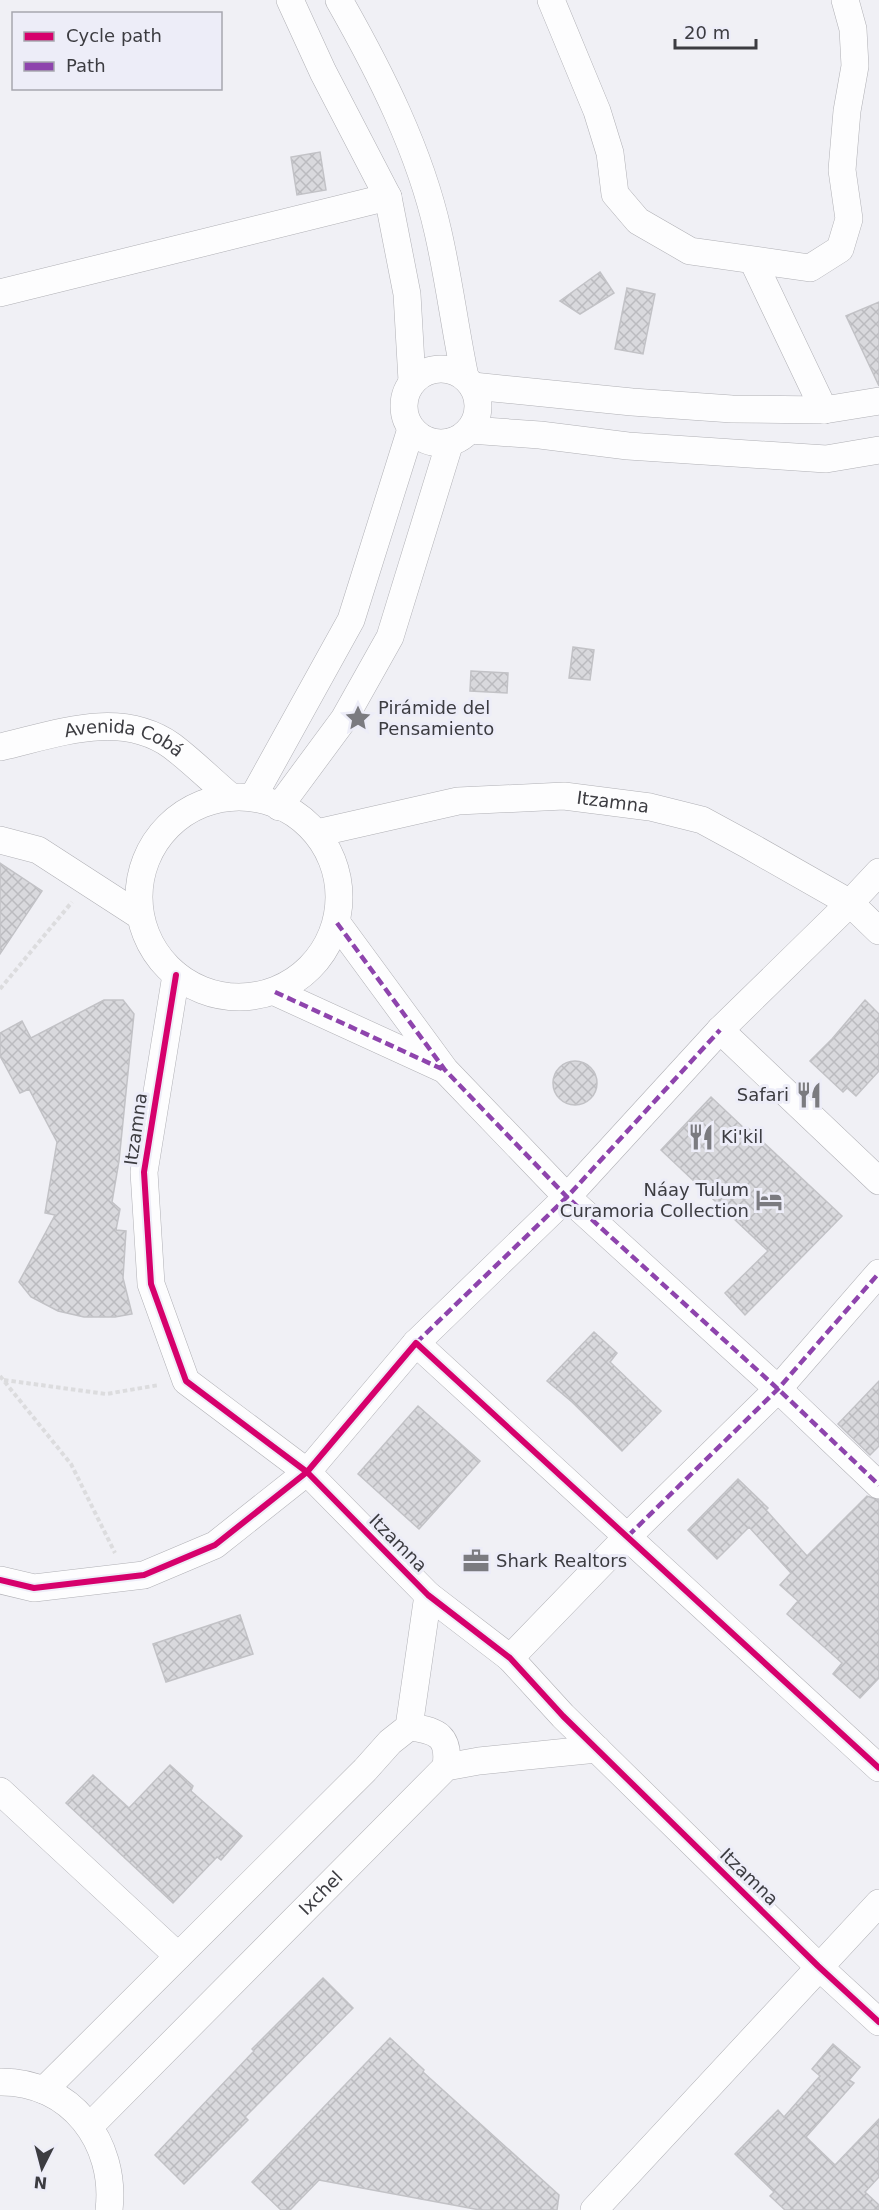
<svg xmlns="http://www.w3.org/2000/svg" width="879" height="2210" font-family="'DejaVu Sans',sans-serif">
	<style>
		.building { fill: url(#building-cross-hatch); stroke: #c2c2c6; stroke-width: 1.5 }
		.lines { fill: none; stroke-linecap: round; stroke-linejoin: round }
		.minor-casing { stroke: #b0b0b5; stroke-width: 28 }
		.path { stroke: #dcdcde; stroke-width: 4; stroke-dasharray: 4.5 3; stroke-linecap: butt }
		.minor { stroke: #fdfdfe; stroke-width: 27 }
		.quiet { stroke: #8e44ad; stroke-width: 4.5; stroke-dasharray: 9 4.5; stroke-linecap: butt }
		.cycleway-casing { stroke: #ededf8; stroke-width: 10 }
		.cycleway { stroke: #d6006c; stroke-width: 6 }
		.labels { text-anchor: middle; stroke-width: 6; stroke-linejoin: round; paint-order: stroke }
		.poi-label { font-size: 18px; fill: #3c3c41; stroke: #ededf8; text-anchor: start }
		.street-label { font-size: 18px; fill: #3c3c41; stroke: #ededf8 }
	</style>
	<defs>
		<pattern id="building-cross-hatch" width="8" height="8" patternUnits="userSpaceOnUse" patternTransform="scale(1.5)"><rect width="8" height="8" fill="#d9d9dd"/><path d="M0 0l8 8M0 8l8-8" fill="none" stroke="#bbbbbf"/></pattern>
	</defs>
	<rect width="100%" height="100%" fill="#f0f0f5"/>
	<path class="building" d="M 320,152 L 326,190 L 297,195 L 291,157 Z
		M 600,272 L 614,293 L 580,314 L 560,301 Z
		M 627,288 L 655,294 L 643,354 L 615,349 Z
		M 879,302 L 879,386 L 846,316 Z
		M 573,647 L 594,650 L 590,680 L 569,678 Z
		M 471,671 L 508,673 L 507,693 L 470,691 Z
		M 0,863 L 42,891 L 0,954 Z
		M 104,1000 L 123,1000 L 134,1014 L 119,1161 L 112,1202 L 120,1209 L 116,1230 L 126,1231 L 123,1278 L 132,1314 L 115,1317 L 84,1317 L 58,1311 L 31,1297 L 19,1282 L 55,1215 L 45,1213 L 57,1142 L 29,1089 L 20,1093 L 0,1056 L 0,1033 L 22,1021 L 31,1038 Z
		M 865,1000 L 879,1014 L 879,1071 L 856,1096 L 847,1088 L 843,1092 L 810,1061 L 832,1039 Z
		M553 1083a22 22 0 1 1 44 0a22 22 0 1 1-44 0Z
		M 711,1097 L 746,1130 L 748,1128 L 842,1216 L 745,1315 L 725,1293 L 768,1251 L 661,1150 Z
		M 594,1332 L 617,1353 L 610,1362 L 661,1411 L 622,1451 L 572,1402 L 547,1381 Z
		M 879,1381 L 879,1446 L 870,1455 L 838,1424 Z
		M 418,1406 L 480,1461 L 419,1529 L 358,1474 Z
		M 738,1479 L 768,1508 L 766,1510 L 807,1556 L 867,1496 L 879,1500 L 879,1678 L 860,1698 L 833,1674 L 842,1663 L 787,1614 L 798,1601 L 780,1585 L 791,1573 L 749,1527 L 717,1559 L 688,1530 Z
		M 240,1615 L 253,1654 L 166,1682 L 153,1644 Z
		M 170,1765 L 193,1786 L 191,1791 L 242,1836 L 221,1860 L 217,1857 L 173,1903 L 66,1803 L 93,1775 L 129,1808 Z
		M 323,1978 L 353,2008 L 245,2117 L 248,2120 L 184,2184 L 155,2155 L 254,2051 L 252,2049 Z
		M 390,2038 L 424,2070 L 423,2072 L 559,2195 L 557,2210 L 480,2210 L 319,2180 L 290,2210 L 281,2210 L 252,2182 Z
		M 833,2044 L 860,2067 L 849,2080 L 854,2083 L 806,2137 L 835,2165 L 879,2119 L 879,2177 L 865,2192 L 879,2205 L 879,2210 L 785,2210 L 770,2196 L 774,2192 L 735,2154 L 778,2110 L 784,2117 L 820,2076 L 812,2069 Z"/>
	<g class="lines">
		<g class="minor-casing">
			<g id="minor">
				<path d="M 290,0 L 323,72 L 388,197 L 407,294 L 412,381"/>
				<path d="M 339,0 C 380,72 420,151 438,232 C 449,280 455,329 465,377"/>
				<path d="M 551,0 L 597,111 L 610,153 L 615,194 L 638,221 L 690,251 L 810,268 L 840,249 L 849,219 L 842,170 L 847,111 L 855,66 L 853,29 L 845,0"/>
				<path d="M 753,261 L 824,410"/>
				<path d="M 0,293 L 388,197"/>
				<circle cx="441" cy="406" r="37"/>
				<path d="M 473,386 L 632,402 L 732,409 L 824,410 L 879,401"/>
				<path d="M 470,430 L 540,435 L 628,446 L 826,459 L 879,450"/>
				<path id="s1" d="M 0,747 C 57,734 120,709 172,746 C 193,762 212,781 231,797"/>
				<path d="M 253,797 L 351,620 L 411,429"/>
				<circle cx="239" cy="897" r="100"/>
				<path d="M 279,807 L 344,719 L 390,637 L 450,442"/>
				<path id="s2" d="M 317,833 L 458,801 L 564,796 L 650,807 L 702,820 L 748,845 L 850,903 L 879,931"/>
				<path d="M 0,840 L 38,850 L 140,916"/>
				<path d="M 337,923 L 445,1070 L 567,1197 L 778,1389 L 879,1485"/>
				<path d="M 176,975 L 144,1172 L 151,1284 L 186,1381 L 307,1472 L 428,1595 L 510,1658 L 563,1716 L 818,1966 L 879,2022"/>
				<path d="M 275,992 L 441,1068"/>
				<path d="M 720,1030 L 879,1181"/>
				<path d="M 416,1343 L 879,1768"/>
				<path d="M 0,1580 L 34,1588 L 144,1575 L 215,1545 L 307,1472 L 416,1343 L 567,1197 L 720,1030 L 850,903 L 879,872"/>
				<path d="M 510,1658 L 628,1536 L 778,1389 L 879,1273"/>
				<path d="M 409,1727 C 438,1730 450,1737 446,1767"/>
				<path d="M 0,1791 L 178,1956"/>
				<path d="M 0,2082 C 71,2081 117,2143 109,2210"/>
				<path d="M 44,2090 L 365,1770 L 390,1742 L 409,1727 L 428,1595"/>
				<path id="s3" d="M 90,2126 L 446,1767 L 479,1761 L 597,1749"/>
				<path d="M 594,2210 L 879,1903"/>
			</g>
		</g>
		<path class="path" d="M 0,989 L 72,902
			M 0,1376 L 71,1464 L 115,1553
			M 4,1380 L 106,1394 L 159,1385"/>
		<use href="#minor" class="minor"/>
		<path class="quiet" d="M 337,923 L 445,1070 L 567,1197 L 778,1389 L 879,1485
			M 275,992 L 442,1069
			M 416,1343 L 567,1197 L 720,1030
			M 628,1536 L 778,1389 L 879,1273"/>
		<g class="cycleway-casing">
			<path id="cycleway" d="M 176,975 L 144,1172 L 151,1284 L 186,1381 L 307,1472 L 428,1595 L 510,1658 L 563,1716 L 818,1966 L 879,2022
				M 0,1580 L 34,1588 L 144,1575 L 215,1545 L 307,1472 L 416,1343 L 879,1768"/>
		</g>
		<use href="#cycleway" class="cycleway"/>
	</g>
	<defs>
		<g id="sight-bare" transform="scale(2.07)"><path d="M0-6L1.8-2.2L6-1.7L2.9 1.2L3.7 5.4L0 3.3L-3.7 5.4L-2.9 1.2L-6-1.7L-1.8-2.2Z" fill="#7b7b80" stroke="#ededf8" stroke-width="2.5" paint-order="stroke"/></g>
		<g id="restaurant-bare" transform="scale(2.07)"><path d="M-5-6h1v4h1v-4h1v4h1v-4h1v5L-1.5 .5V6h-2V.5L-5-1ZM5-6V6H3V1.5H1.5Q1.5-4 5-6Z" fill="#7b7b80" stroke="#ededf8" stroke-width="2.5" paint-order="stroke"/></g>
		<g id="hotel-bare" transform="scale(2.07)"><path d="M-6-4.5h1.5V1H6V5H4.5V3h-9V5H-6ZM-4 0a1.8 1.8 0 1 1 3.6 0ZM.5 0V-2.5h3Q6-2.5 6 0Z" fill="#7b7b80" stroke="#ededf8" stroke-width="2.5" paint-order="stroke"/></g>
		<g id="office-bare" transform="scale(2.07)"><path d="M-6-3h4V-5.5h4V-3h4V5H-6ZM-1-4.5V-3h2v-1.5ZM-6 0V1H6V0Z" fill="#7b7b80" stroke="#ededf8" stroke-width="2.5" paint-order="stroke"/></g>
	</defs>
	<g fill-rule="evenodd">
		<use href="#sight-bare" x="358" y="718"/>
		<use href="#restaurant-bare" x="809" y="1095"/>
		<use href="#restaurant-bare" x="701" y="1137"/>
		<use href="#hotel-bare" x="769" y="1200"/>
		<use href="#office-bare" x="476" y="1561"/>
	</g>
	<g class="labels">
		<g class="poi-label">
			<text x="378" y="714">Pirámide del<tspan x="378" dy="21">Pensamiento</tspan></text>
			<text x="789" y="1101" text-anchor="end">Safari</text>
			<text x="721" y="1143">Ki'kil</text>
			<text x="749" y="1196" text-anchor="end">Náay Tulum<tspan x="749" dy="21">Curamoria Collection</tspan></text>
			<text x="496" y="1567">Shark Realtors</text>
		</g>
		<g class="street-label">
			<text dy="6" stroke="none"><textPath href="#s1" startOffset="128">Avenida Cobá</textPath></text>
			<text dy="6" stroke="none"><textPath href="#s2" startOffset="300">Itzamna</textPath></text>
			<text transform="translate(136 1129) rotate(-82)" y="6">Itzamna</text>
			<text transform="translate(398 1543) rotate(45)" y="6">Itzamna</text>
			<text transform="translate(749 1877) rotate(44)" y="6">Itzamna</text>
			<text dy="6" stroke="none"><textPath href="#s3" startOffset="328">Ixchel</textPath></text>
		</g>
	</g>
	<rect x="12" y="12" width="210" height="78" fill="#ededf8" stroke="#a6a6af" stroke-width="1.5"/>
	<rect x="24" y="32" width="30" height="9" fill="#d6006c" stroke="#a6a6af" stroke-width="1.5"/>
	<text x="66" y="42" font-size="18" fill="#3c3c41">Cycle path</text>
	<rect x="24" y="62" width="30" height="9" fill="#8e44ad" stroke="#a6a6af" stroke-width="1.5"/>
	<text x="66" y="72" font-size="18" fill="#3c3c41">Path</text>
	<g transform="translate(42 2168) rotate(186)" stroke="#ededf8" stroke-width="4.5" paint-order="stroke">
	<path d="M0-4.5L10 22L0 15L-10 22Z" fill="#3c3c41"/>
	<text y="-9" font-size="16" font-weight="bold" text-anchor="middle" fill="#3c3c41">N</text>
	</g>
	<path d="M675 39v9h81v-9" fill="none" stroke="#3c3c41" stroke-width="3"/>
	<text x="684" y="39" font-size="18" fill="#3c3c41" stroke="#ededf8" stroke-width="4.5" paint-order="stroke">20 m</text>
</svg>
